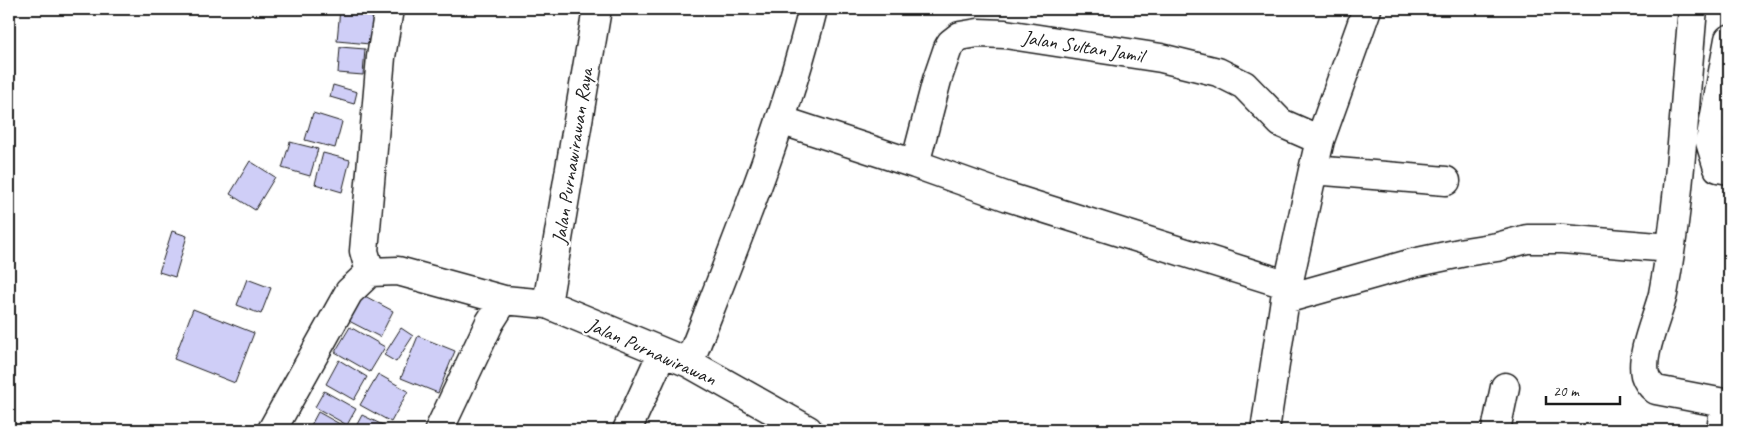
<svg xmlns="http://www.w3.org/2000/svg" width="1738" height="439" font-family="Caveat,sans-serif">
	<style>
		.building { fill: #cfcef7; stroke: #1c1c1c }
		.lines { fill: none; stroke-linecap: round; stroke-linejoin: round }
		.minor-casing { stroke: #1c1c1c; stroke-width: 31 }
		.minor { stroke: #fff; stroke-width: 28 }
		.labels { text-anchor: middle; stroke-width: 4.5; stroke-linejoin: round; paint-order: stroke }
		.street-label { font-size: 20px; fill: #1c1c1c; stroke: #fff }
	</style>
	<rect width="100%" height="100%" fill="#fff"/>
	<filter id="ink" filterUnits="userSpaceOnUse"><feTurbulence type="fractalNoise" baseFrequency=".02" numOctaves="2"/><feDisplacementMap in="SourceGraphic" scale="10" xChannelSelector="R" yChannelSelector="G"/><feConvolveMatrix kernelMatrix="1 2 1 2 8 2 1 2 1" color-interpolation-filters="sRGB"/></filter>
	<g filter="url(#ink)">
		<path class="building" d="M 340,9 L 374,9 L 370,44 L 337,41 Z
			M 340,47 L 365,49 L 363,75 L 338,73 Z
			M 333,85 L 357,92 L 354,104 L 330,97 Z
			M 313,113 L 342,122 L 335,148 L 305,140 Z
			M 290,142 L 318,149 L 310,176 L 282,168 Z
			M 323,153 L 350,160 L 342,192 L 315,184 Z
			M 250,161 L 275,177 L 255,210 L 230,194 Z
			M 172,231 L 187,236 L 175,277 L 159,272 Z
			M 247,279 L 271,288 L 261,314 L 237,305 Z
			M 363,295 L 393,311 L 380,337 L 349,321 Z
			M 193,309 L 254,333 L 235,383 L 174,359 Z
			M 350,327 L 385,347 L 370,372 L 335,352 Z
			M 401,328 L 413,336 L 396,362 L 384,355 Z
			M 418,336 L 455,351 L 438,393 L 401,378 Z
			M 339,360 L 367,377 L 354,400 L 326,384 Z
			M 378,374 L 408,391 L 391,422 L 360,405 Z
			M 324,391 L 356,409 L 347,425 L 315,407 Z
			M 318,412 L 347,428 L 345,430 L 316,430 L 310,427 Z
			M 362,415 L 393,430 L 354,430 Z"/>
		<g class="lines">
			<g class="minor-casing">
				<path id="minor" d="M 1693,9 C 1684,104 1681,200 1663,294 C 1658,316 1640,353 1645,375 C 1647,382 1651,386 1656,390 L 1729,404
					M 1729,39 L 1710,142 L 1718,168 L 1729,170
					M 780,120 L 915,164 L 1008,197 L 1288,285
					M 915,164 L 937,80 L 948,48 L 951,43 L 960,36 L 978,33 L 1005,34 L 1161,58 L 1218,72 L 1244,85 L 1281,123 L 1320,140
					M 1313,170 L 1446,181
					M 370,272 L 364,251 L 381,57 L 389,9
					M 1285,299 L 1413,263 L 1465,252 L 1497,247 L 1527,239 L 1562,239 L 1670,248
					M 547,304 L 597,9
					M 689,363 C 734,247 783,130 813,9
					M 272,430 L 349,292 L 370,272 L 398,271 L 504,300 L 547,304 L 689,363 L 808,430
					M 439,430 L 490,322 L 504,300
					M 627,430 L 662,353
					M 1265,430 L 1285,299 L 1313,170 L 1320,140 L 1367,9
					M 1496,430 L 1505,387
					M 1721,430 L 1725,403"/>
			</g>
			<use href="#minor" class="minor"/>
		</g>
	</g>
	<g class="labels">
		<g class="street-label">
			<text transform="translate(1083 46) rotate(9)" y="7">Jalan Sultan Jamil</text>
			<text transform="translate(572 156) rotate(-81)" y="7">Jalan Purnawirawan Raya</text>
			<text transform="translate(652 351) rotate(24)" y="7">Jalan Purnawirawan</text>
		</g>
	</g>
	<rect width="1738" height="439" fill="none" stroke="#fff" stroke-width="30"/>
	<rect x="15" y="15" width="1708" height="409" fill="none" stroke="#1c1c1c" stroke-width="2" filter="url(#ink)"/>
	<path d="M1546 396v8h74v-8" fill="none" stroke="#1c1c1c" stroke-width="2.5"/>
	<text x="1553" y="396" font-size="15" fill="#1c1c1c" stroke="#ffffff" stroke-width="4" paint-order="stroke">20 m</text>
</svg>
